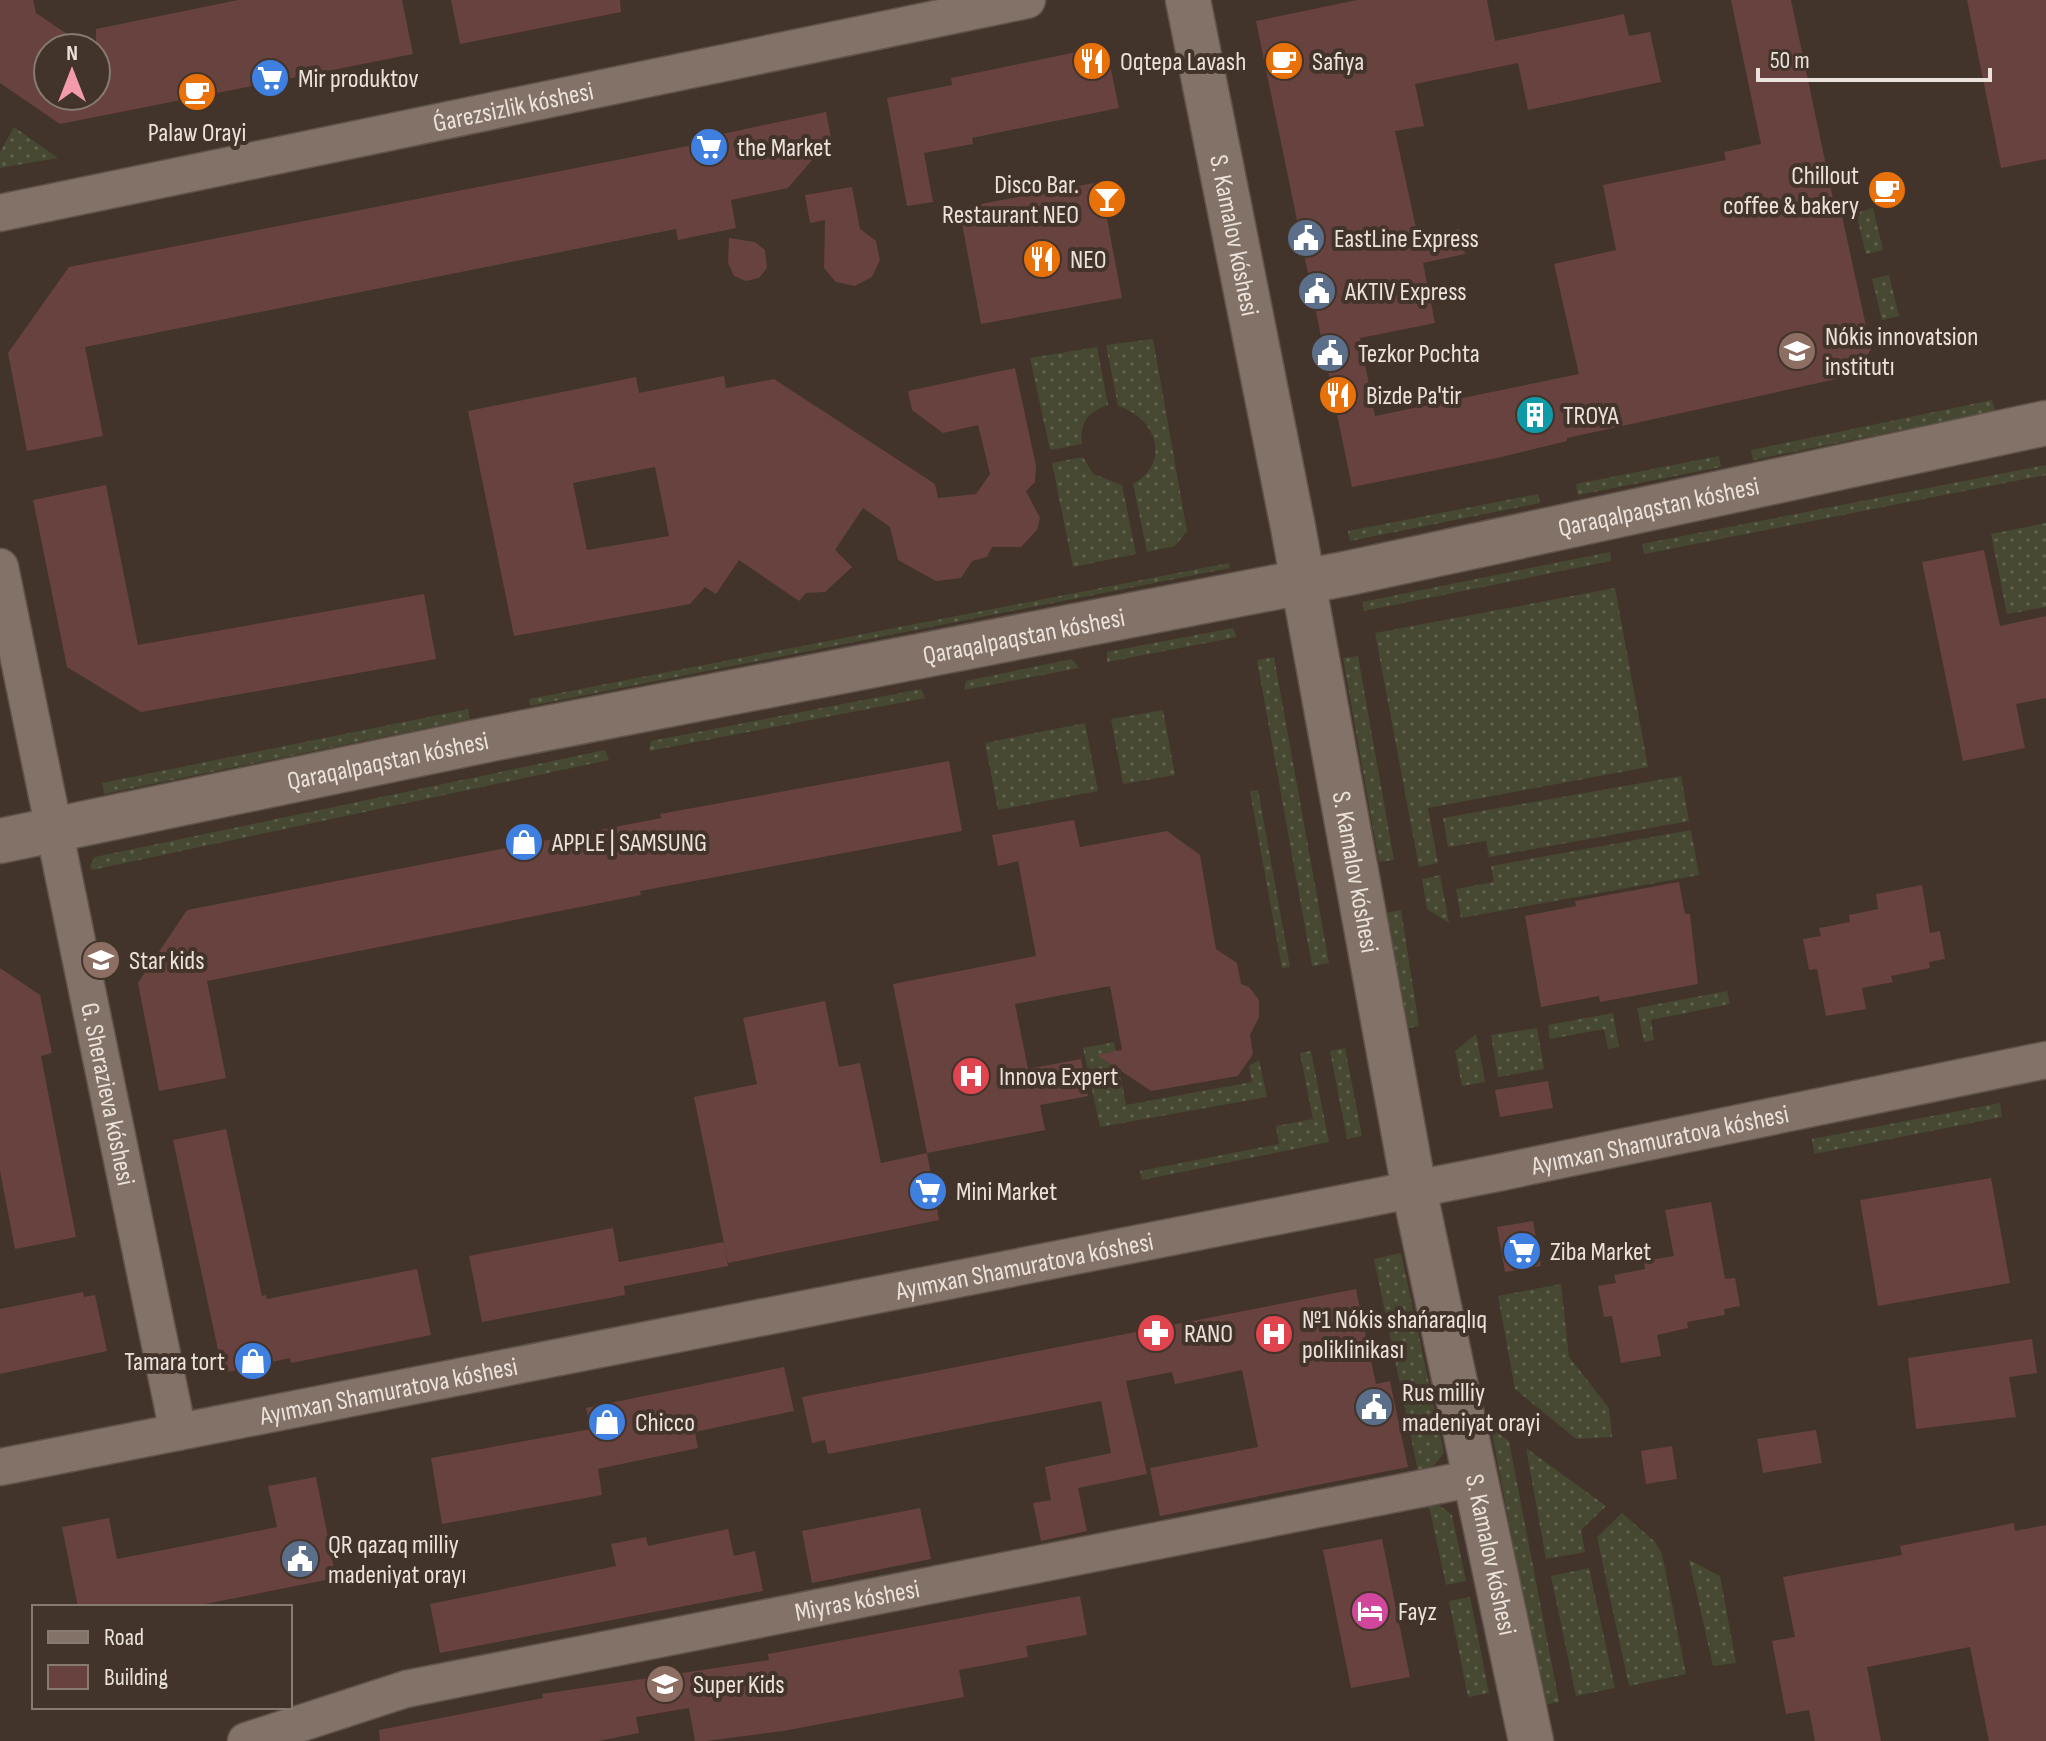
<svg xmlns="http://www.w3.org/2000/svg" width="2046" height="1741" font-family="'Sofia Sans Condensed',sans-serif">
	<style>
		.grass { fill: url(#grass-dots) }
		.building { fill: #68423f; fill-rule: evenodd }
		.lines { fill: none; stroke-linecap: round; stroke-linejoin: round }
		.minor-casing { stroke: #5f534b; stroke-width: 39 }
		.tertiary-casing { stroke: #5f534b; stroke-width: 47 }
		.minor { stroke: #827267; stroke-width: 36 }
		.tertiary { stroke: #827267; stroke-width: 44 }
		.labels { text-anchor: middle; stroke-width: 8; stroke-linejoin: round; paint-order: stroke }
		.poi-label { font-size: 26px; fill: #ebe2dc; stroke: #42342a; text-anchor: start }
		.street-label { font-size: 26px; fill: #ebe2dc; stroke: #42342a }
	</style>
	<defs>
		<pattern id="grass-dots" width="8" height="8" patternUnits="userSpaceOnUse" patternTransform="scale(2)"><rect width="8" height="8" fill="#464831"/><path d="M2 2h.1M6 6h.1" fill="none" stroke="#61624e" stroke-width="1.8" stroke-linecap="round"/></pattern>
	</defs>
	<rect width="100%" height="100%" fill="#42342a"/>
	<path class="grass" d="M 14,127 L 58,158 L 0,168 L 0,152 Z
		M 1873,208 L 1883,250 L 1866,254 L 1856,213 Z
		M 1889,275 L 1899,316 L 1882,320 L 1872,279 Z
		M 1153,339 L 1187,531 L 1175,546 L 1147,552 L 1133,484 C 1172,462 1156,417 1118,406 L 1106,345 Z
		M 1097,347 L 1108,405 C 1089,411 1079,423 1082,444 L 1050,450 L 1030,358 Z
		M 1992,400 L 1995,411 L 1753,460 L 1751,450 Z
		M 1719,456 L 1721,467 L 1578,495 L 1576,484 Z
		M 1083,457 L 1093,474 L 1122,485 L 1136,554 L 1073,567 L 1052,463 Z
		M 2046,465 L 2046,475 L 1644,554 L 1642,544 Z
		M 1538,494 L 1540,503 L 1350,541 L 1348,531 Z
		M 2046,523 L 2046,607 L 2007,614 L 1991,534 Z
		M 1610,552 L 1611,561 L 1364,611 L 1362,602 Z
		M 1229,563 L 1230,568 L 530,706 L 529,699 Z
		M 1615,588 L 1648,767 L 1428,808 L 1438,863 L 1419,867 L 1375,633 Z
		M 1233,628 L 1237,637 L 1107,662 L 1107,652 Z
		M 1358,656 L 1394,860 L 1379,862 L 1343,658 Z
		M 1274,657 L 1329,963 L 1312,966 L 1257,660 Z
		M 1072,659 L 1079,668 L 964,690 L 966,681 Z
		M 921,689 L 925,698 L 649,751 L 651,741 Z
		M 468,709 L 470,719 L 104,794 L 102,783 Z
		M 1163,710 L 1175,775 L 1123,784 L 1111,719 Z
		M 1085,723 L 1098,791 L 998,810 L 985,743 Z
		M 605,750 L 609,760 L 92,870 L 90,866 L 95,857 Z
		M 1681,776 L 1689,821 L 1489,857 L 1486,841 L 1448,847 L 1443,818 Z
		M 1258,790 L 1290,967 L 1282,968 L 1250,791 Z
		M 1691,830 L 1699,875 L 1461,918 L 1456,889 L 1494,882 L 1491,866 Z
		M 1440,875 L 1449,923 L 1427,909 L 1422,879 Z
		M 1401,910 L 1419,1026 L 1404,1029 L 1385,913 Z
		M 1727,991 L 1730,1004 L 1651,1020 L 1654,1040 L 1644,1042 L 1637,1008 Z
		M 1613,1013 L 1619,1047 L 1608,1049 L 1604,1029 L 1550,1039 L 1548,1025 Z
		M 1537,1028 L 1544,1069 L 1498,1077 L 1491,1035 Z
		M 1476,1034 L 1485,1082 L 1462,1086 L 1455,1051 Z
		M 1114,1042 L 1126,1105 L 1252,1082 L 1249,1066 L 1259,1060 L 1267,1097 L 1100,1127 L 1083,1048 Z
		M 1345,1048 L 1362,1136 L 1347,1139 L 1330,1051 Z
		M 1311,1051 L 1329,1142 L 1142,1180 L 1140,1171 L 1279,1144 L 1276,1126 L 1313,1119 L 1300,1053 Z
		M 2000,1103 L 2002,1117 L 1814,1154 L 1812,1139 Z
		M 1401,1253 L 1444,1453 L 1431,1469 L 1418,1471 L 1374,1259 Z
		M 1561,1284 L 1569,1357 L 1609,1408 L 1612,1437 L 1576,1439 L 1515,1389 L 1498,1296 Z
		M 1491,1428 L 1509,1441 L 1559,1702 L 1544,1705 Z
		M 1526,1448 L 1606,1506 L 1581,1530 L 1585,1552 L 1546,1559 Z
		M 1439,1505 L 1452,1515 L 1466,1581 L 1446,1585 L 1429,1506 Z
		M 1622,1513 L 1655,1542 L 1662,1554 L 1686,1674 L 1629,1686 L 1597,1537 Z
		M 1689,1560 L 1720,1576 L 1736,1663 L 1713,1666 Z
		M 1589,1568 L 1615,1688 L 1576,1696 L 1551,1576 Z
		M 1470,1597 L 1489,1693 L 1468,1697 L 1449,1601 Z"/>
	<path class="building" d="M 0,0 L 33,0 L 36,13 L 88,48 L 48,48 L 48,96 L 96,96 L 96,29 L 238,0 L 402,0 L 413,54 L 60,124 L 0,83 Z
		M 451,0 L 620,0 L 621,12 L 460,44 Z
		M 1357,0 L 1487,0 L 1495,41 L 1624,14 L 1629,36 L 1650,32 L 1661,82 L 1528,110 L 1518,63 L 1415,84 L 1424,126 L 1395,131 L 1418,237 L 1459,229 L 1465,254 L 1423,263 L 1435,323 L 1360,338 L 1375,416 L 1579,374 L 1554,264 L 1616,250 L 1603,185 L 1726,160 L 1724,152 L 1761,144 L 1731,0 L 1791,0 L 1834,203 L 1839,202 L 1871,349 L 1855,375 L 1567,438 L 1567,441 L 1497,458 L 1352,487 L 1256,21 Z
		M 1967,0 L 2046,0 L 2046,159 L 2001,168 Z
		M 1106,46 L 1119,108 L 972,138 L 973,144 L 924,153 L 933,202 L 907,206 L 887,98 L 952,85 L 951,78 Z
		M 826,112 L 831,138 L 788,188 L 731,200 L 736,228 L 678,240 L 676,229 L 85,347 L 103,436 L 27,451 L 8,353 L 69,267 L 683,147 L 723,138 L 722,134 Z
		M 1100,182 L 1122,298 L 981,324 L 959,208 Z
		M 852,187 L 860,229 L 876,241 L 880,260 L 872,277 L 855,286 L 836,282 L 824,268 L 825,220 L 810,223 L 805,195 Z
		M 729,238 L 755,242 L 765,250 L 767,268 L 759,278 L 746,281 L 734,276 L 728,263 Z
		M 1015,368 L 1036,466 L 1035,482 L 1026,491 L 1040,518 L 1037,530 L 1021,547 L 992,547 L 987,557 L 972,561 L 961,578 L 936,581 L 898,560 L 890,527 L 863,508 L 835,550 L 852,567 L 825,592 L 806,593 L 799,601 L 739,560 L 716,594 L 705,587 L 690,604 L 514,636 L 468,411 L 636,377 L 639,393 L 724,376 L 726,388 L 774,379 L 935,484 L 938,498 L 976,494 L 990,474 L 978,425 L 943,433 L 912,410 L 908,391 ZM 655,467 L 669,536 L 587,550 L 573,483 Z
		M 106,485 L 138,645 L 424,594 L 436,659 L 141,712 L 67,667 L 33,500 Z
		M 1984,550 L 2000,626 L 2046,616 L 2046,698 L 2016,704 L 2025,748 L 1963,761 L 1922,562 Z
		M 949,761 L 962,831 L 640,891 L 641,895 L 207,981 L 226,1078 L 159,1091 L 138,983 L 187,910 L 661,818 L 660,814 Z
		M 1074,820 L 1080,847 L 1167,831 L 1200,855 L 1216,949 L 1237,963 L 1241,984 L 1249,987 L 1259,1000 L 1259,1017 L 1250,1035 L 1253,1054 L 1238,1076 L 1151,1091 L 1097,1055 L 1122,1050 L 1110,986 L 1015,1004 L 1028,1069 L 1081,1059 L 1088,1096 L 1040,1105 L 1045,1130 L 927,1153 L 893,984 L 1036,956 L 1018,861 L 998,866 L 992,835 Z
		M 1679,882 L 1685,914 L 1690,914 L 1698,984 L 1600,1002 L 1599,996 L 1541,1007 L 1525,916 L 1576,906 L 1575,901 Z
		M 1922,885 L 1930,933 L 1940,931 L 1945,959 L 1929,962 L 1930,968 L 1891,976 L 1893,982 L 1862,988 L 1866,1009 L 1826,1016 L 1817,969 L 1809,970 L 1803,939 L 1821,936 L 1819,928 L 1850,922 L 1849,915 L 1878,909 L 1876,894 Z
		M 0,968 L 40,995 L 52,1053 L 41,1056 L 76,1237 L 15,1249 L 0,1171 Z
		M 825,1001 L 839,1067 L 860,1063 L 881,1163 L 927,1153 L 939,1220 L 728,1263 L 694,1097 L 757,1084 L 743,1018 Z
		M 1548,1081 L 1553,1108 L 1500,1117 L 1495,1090 Z
		M 226,1129 L 262,1296 L 266,1295 L 267,1299 L 417,1269 L 431,1335 L 291,1363 L 290,1358 L 223,1373 L 173,1140 Z
		M 1991,1178 L 2010,1283 L 1878,1306 L 1860,1200 Z
		M 1711,1202 L 1725,1279 L 1735,1278 L 1740,1306 L 1724,1309 L 1725,1315 L 1687,1322 L 1688,1328 L 1657,1335 L 1661,1356 L 1621,1363 L 1612,1316 L 1604,1317 L 1598,1286 L 1616,1283 L 1614,1275 L 1645,1269 L 1644,1261 L 1674,1256 L 1665,1210 Z
		M 1533,1221 L 1541,1266 L 1505,1272 L 1497,1227 Z
		M 613,1228 L 619,1262 L 724,1242 L 728,1266 L 624,1286 L 625,1295 L 482,1322 L 469,1256 Z
		M 1356,1289 L 1376,1384 L 1390,1381 L 1408,1467 L 1160,1516 L 1150,1468 L 1258,1447 L 1242,1370 L 1175,1384 L 1172,1372 L 1126,1381 L 1147,1474 L 1078,1488 L 1087,1531 L 1041,1541 L 1033,1503 L 1051,1500 L 1045,1467 L 1111,1453 L 1101,1401 L 828,1454 L 825,1440 L 812,1443 L 802,1397 Z
		M 83,1292 L 84,1297 L 95,1295 L 107,1351 L 0,1374 L 0,1309 Z
		M 2032,1339 L 2037,1373 L 2009,1377 L 2016,1417 L 1916,1429 L 1908,1358 Z
		M 784,1367 L 794,1411 L 695,1432 L 698,1448 L 598,1469 L 602,1495 L 442,1524 L 431,1458 L 591,1429 L 586,1408 Z
		M 1816,1430 L 1822,1463 L 1763,1473 L 1757,1439 Z
		M 1672,1446 L 1677,1479 L 1646,1484 L 1641,1451 Z
		M 316,1477 L 336,1578 L 190,1607 L 78,1607 L 62,1527 L 109,1518 L 117,1559 L 199,1543 L 277,1527 L 268,1486 Z
		M 920,1508 L 931,1559 L 812,1583 L 802,1531 Z
		M 2014,1523 L 2015,1531 L 2046,1525 L 2046,1741 L 1989,1741 L 1970,1647 L 1867,1667 L 1881,1741 L 1815,1741 L 1809,1710 L 1786,1714 L 1772,1641 L 1795,1637 L 1783,1577 L 1902,1555 L 1900,1546 Z
		M 728,1529 L 734,1556 L 755,1551 L 763,1591 L 440,1653 L 430,1604 L 616,1566 L 611,1544 L 646,1537 L 648,1546 Z
		M 1382,1539 L 1410,1677 L 1351,1688 L 1323,1550 Z
		M 1080,1596 L 1087,1635 L 1026,1646 L 1028,1657 L 959,1670 L 964,1697 L 783,1731 L 706,1741 L 695,1741 L 689,1708 L 636,1717 L 639,1733 L 598,1741 L 380,1741 L 379,1730 L 543,1698 L 542,1694 L 769,1660 L 768,1654 Z"/>
	<g class="lines">
		<g class="minor-casing">
			<g id="minor">
				<path id="s1" d="M 0,213 L 1027,0"/>
				<path id="s2" d="M 0,567 L 178,1432"/>
				<path id="s3" d="M 0,1467 L 1497,1173 L 2046,1060"/>
				<path id="s4" d="M 246,1741 L 406,1689 L 1475,1478"/>
			</g>
		</g>
		<g class="tertiary-casing">
			<g id="tertiary">
				<path id="s5" d="M 1188,0 L 1293,527 L 1414,1189 L 1531,1741"/>
				<path id="s6" d="M 0,841 L 491,739 L 1349,573 L 2046,423"/>
			</g>
		</g>
		<use href="#minor" class="minor"/>
		<use href="#tertiary" class="tertiary"/>
	</g>
	<defs>
		<g id="restaurant-disc" transform="scale(2)"><circle r="9.5" fill="#e8710a" stroke="#42342a"/><path d="M-5-6h1v4h1v-4h1v4h1v-4h1v5L-1.5 .5V6h-2V.5L-5-1ZM5-6V6H3V1.5H1.5Q1.5-4 5-6Z" fill="#fff"/></g>
		<g id="cafe-disc" transform="scale(2)"><circle r="9.5" fill="#e8710a" stroke="#42342a"/><path d="M-5.5-4.5H6V0H3Q3 3.5 0 3.5H-2.5Q-5.5 3.5-5.5 0ZM3-3.2v2h1.7v-2ZM-6 4.5H4V6H-6Z" fill="#fff"/></g>
		<g id="supermarket-disc" transform="scale(2)"><circle r="9.5" fill="#3f7fe0" stroke="#42342a"/><path d="M-6-5.5h2.5l.6 2H6L4.5 2H-2.5L-4.4-4H-6ZM-1.5 3.2a1.3 1.3 0 1 0 .1 0ZM3 3.2a1.3 1.3 0 1 0 .1 0Z" fill="#fff"/></g>
		<g id="bar-disc" transform="scale(2)"><circle r="9.5" fill="#e8710a" stroke="#42342a"/><path d="M-6-5H6L.8 .8V4.5H3.5V6h-7V4.5H-.8V.8Z" fill="#fff"/></g>
		<g id="civic-disc" transform="scale(2)"><circle r="9.5" fill="#5c6f8a" stroke="#42342a"/><path d="M-.6-6.5H3V-4.5H.6V-3L4-1V1h2V6H-6V1h2V-1L-.6-3ZM-1.2 2.5V6h2.4V2.5Z" fill="#fff"/></g>
		<g id="university-disc" transform="scale(2)"><circle r="9.5" fill="#8d6e63" stroke="#42342a"/><path d="M0-5L7-2L0 1L-7-2ZM-4 1L0 2.5L4 1V4Q0 6-4 4Z" fill="#fff"/></g>
		<g id="building-disc" transform="scale(2)"><circle r="9.5" fill="#0f9aa8" stroke="#42342a"/><path d="M-4-6H4V6H1V3H-1V6H-4ZM-2.5-4.3h1.7v1.8h-1.7ZM.8-4.3h1.7v1.8H.8ZM-2.5-1h1.7V.8h-1.7ZM.8-1h1.7V.8H.8Z" fill="#fff"/></g>
		<g id="shop-disc" transform="scale(2)"><circle r="9.5" fill="#3f7fe0" stroke="#42342a"/><path d="M-5-2.5h2.3a2.7 3.5 0 0 1 5.4 0H5L5.5 6h-11ZM-1.5-2.5h3a1.5 2.3 0 0 0-3 0Z" fill="#fff"/></g>
		<g id="school-disc" transform="scale(2)"><circle r="9.5" fill="#8d6e63" stroke="#42342a"/><path d="M0-5L7-2L0 1L-7-2ZM-4 1L0 2.5L4 1V4Q0 6-4 4Z" fill="#fff"/></g>
		<g id="hospital-disc" transform="scale(2)"><circle r="9.5" fill="#e0444e" stroke="#42342a"/><path d="M-5-5h3v3.5h4V-5h3V5h-3V1.5h-4V5h-3Z" fill="#fff"/></g>
		<g id="pharmacy-disc" transform="scale(2)"><circle r="9.5" fill="#e0444e" stroke="#42342a"/><path d="M-2-6h4v4h4v4h-4v4h-4v-4h-4v-4h4Z" fill="#fff"/></g>
		<g id="hotel-disc" transform="scale(2)"><circle r="9.5" fill="#d1479c" stroke="#42342a"/><path d="M-6-4.5h1.5V1H6V5H4.5V3h-9V5H-6ZM-4 0a1.8 1.8 0 1 1 3.6 0ZM.5 0V-2.5h3Q6-2.5 6 0Z" fill="#fff"/></g>
	</defs>
	<g fill-rule="evenodd">
		<use href="#restaurant-disc" x="1092" y="61"/>
		<use href="#cafe-disc" x="1284" y="61"/>
		<use href="#supermarket-disc" x="270" y="78"/>
		<use href="#cafe-disc" x="197" y="92"/>
		<use href="#supermarket-disc" x="709" y="147"/>
		<use href="#cafe-disc" x="1887" y="190"/>
		<use href="#bar-disc" x="1107" y="199"/>
		<use href="#civic-disc" x="1306" y="238"/>
		<use href="#restaurant-disc" x="1042" y="259"/>
		<use href="#civic-disc" x="1317" y="291"/>
		<use href="#university-disc" x="1797" y="351"/>
		<use href="#civic-disc" x="1330" y="353"/>
		<use href="#restaurant-disc" x="1338" y="395"/>
		<use href="#building-disc" x="1535" y="415"/>
		<use href="#shop-disc" x="524" y="842"/>
		<use href="#school-disc" x="101" y="960"/>
		<use href="#hospital-disc" x="971" y="1076"/>
		<use href="#supermarket-disc" x="928" y="1191"/>
		<use href="#supermarket-disc" x="1522" y="1251"/>
		<use href="#pharmacy-disc" x="1156" y="1333"/>
		<use href="#hospital-disc" x="1274" y="1334"/>
		<use href="#shop-disc" x="253" y="1361"/>
		<use href="#civic-disc" x="1374" y="1407"/>
		<use href="#shop-disc" x="607" y="1422"/>
		<use href="#civic-disc" x="300" y="1559"/>
		<use href="#hotel-disc" x="1370" y="1611"/>
		<use href="#school-disc" x="665" y="1684"/>
	</g>
	<g class="labels">
		<g class="poi-label">
			<text x="1120" y="70">Oqtepa Lavash</text>
			<text x="1312" y="70">Safiya</text>
			<text x="298" y="87">Mir produktov</text>
			<text x="197" y="141" text-anchor="middle">Palaw Orayi</text>
			<text x="737" y="156">the Market</text>
			<text x="1859" y="184" text-anchor="end">Chillout<tspan x="1859" dy="30">coffee &amp; bakery</tspan></text>
			<text x="1079" y="193" text-anchor="end">Disco Bar.<tspan x="1079" dy="30">Restaurant NEO</tspan></text>
			<text x="1334" y="247">EastLine Express</text>
			<text x="1070" y="268">NEO</text>
			<text x="1345" y="300">AKTIV Express</text>
			<text x="1825" y="345">Nókis innovatsion<tspan x="1825" dy="30">institutı</tspan></text>
			<text x="1358" y="362">Tezkor Pochta</text>
			<text x="1366" y="404">Bizde Pa'tir</text>
			<text x="1563" y="424">TROYA</text>
			<text x="552" y="851">APPLE | SAMSUNG</text>
			<text x="129" y="969">Star kids</text>
			<text x="999" y="1085">Innova Expert</text>
			<text x="956" y="1200">Mini Market</text>
			<text x="1550" y="1260">Ziba Market</text>
			<text x="1302" y="1328">№1 Nókis shańaraqlıq<tspan x="1302" dy="30">poliklinikası</tspan></text>
			<text x="1184" y="1342">RANO</text>
			<text x="225" y="1370" text-anchor="end">Tamara tort</text>
			<text x="1402" y="1401">Rus milliy<tspan x="1402" dy="30">madeniyat orayi</tspan></text>
			<text x="635" y="1431">Chicco</text>
			<text x="328" y="1553">QR qazaq milliy<tspan x="328" dy="30">madeniyat orayı</tspan></text>
			<text x="1398" y="1620">Fayz</text>
			<text x="693" y="1693">Super Kids</text>
		</g>
		<g class="street-label">
			<text dy="9" stroke="none"><textPath href="#s1" startOffset="524">Ǵarezsizlik kóshesi</textPath></text>
			<text dy="9" stroke="none"><textPath href="#s5" startOffset="240">S. Kamalov kóshesi</textPath></text>
			<text dy="9" stroke="none"><textPath href="#s6" startOffset="1692">Qaraqalpaqstan kóshesi</textPath></text>
			<text dy="9" stroke="none"><textPath href="#s6" startOffset="1044">Qaraqalpaqstan kóshesi</textPath></text>
			<text dy="9" stroke="none"><textPath href="#s6" startOffset="396">Qaraqalpaqstan kóshesi</textPath></text>
			<text dy="9" stroke="none"><textPath href="#s5" startOffset="888">S. Kamalov kóshesi</textPath></text>
			<text dy="9" stroke="none"><textPath href="#s2" startOffset="538">G. Sherazieva kóshesi</textPath></text>
			<text dy="9" stroke="none"><textPath href="#s3" startOffset="1692">Ayımxan Shamuratova kóshesi</textPath></text>
			<text dy="9" stroke="none"><textPath href="#s3" startOffset="1044">Ayımxan Shamuratova kóshesi</textPath></text>
			<text dy="9" stroke="none"><textPath href="#s3" startOffset="396">Ayımxan Shamuratova kóshesi</textPath></text>
			<text dy="9" stroke="none"><textPath href="#s5" startOffset="1584">S. Kamalov kóshesi</textPath></text>
			<text dy="9" stroke="none"><textPath href="#s4" startOffset="628">Miyras kóshesi</textPath></text>
		</g>
	</g>
	<rect x="32" y="1605" width="260" height="104" fill="#42342a" stroke="#867a71" stroke-width="2"/>
	<rect x="48" y="1631" width="40" height="12" fill="#827267" stroke="#867a71" stroke-width="2"/>
	<text x="104" y="1645" font-size="24" fill="#ebe2dc">Road</text>
	<rect x="48" y="1665" width="40" height="24" fill="#68423f" stroke="#867a71" stroke-width="2"/>
	<text x="104" y="1685" font-size="24" fill="#ebe2dc">Building</text>
	<g transform="translate(72 72)"><circle r="38" fill="#42342a" stroke="#867a71" stroke-width="2"/>
	<path d="M0-6L14 30L0 20L-14 30Z" fill="#f39aab"/>
	<text y="-12" font-size="22" font-weight="bold" text-anchor="middle" fill="#ebe2dc">N</text>
	</g>
	<path d="M1758 68v12h232v-12" fill="none" stroke="#ebe2dc" stroke-width="4"/>
	<text x="1770" y="68" font-size="24" fill="#ebe2dc" stroke="#42342a" stroke-width="6" paint-order="stroke">50 m</text>
</svg>
